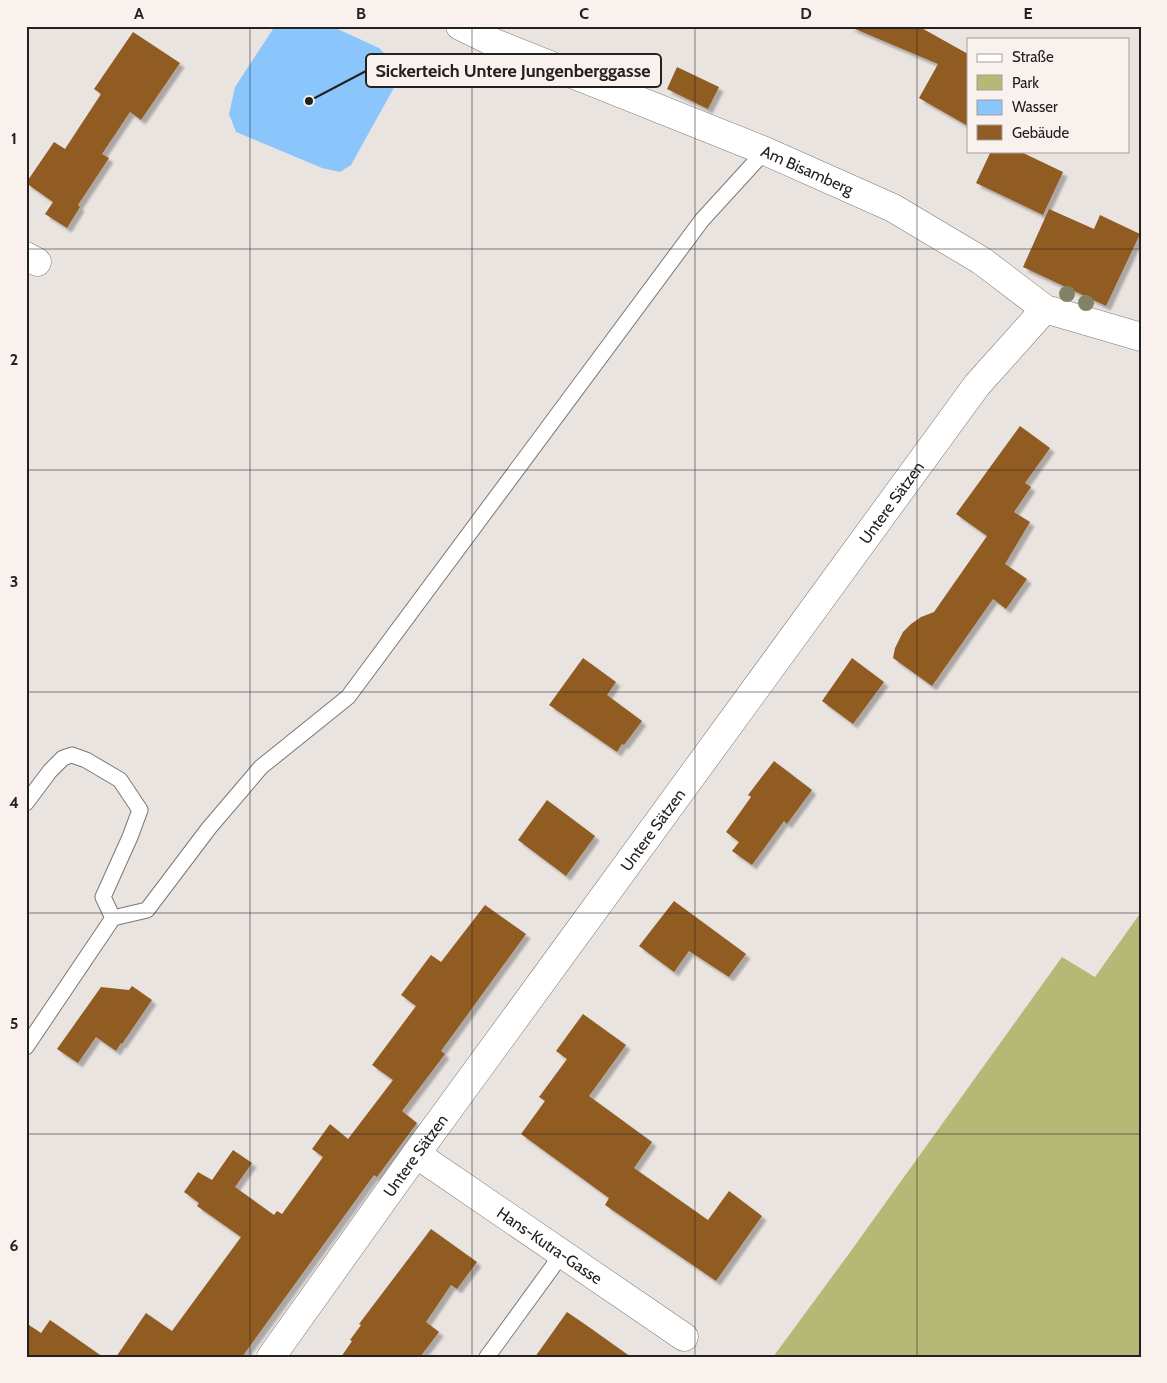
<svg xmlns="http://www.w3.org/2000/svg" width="1167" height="1383" font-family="Cabin,sans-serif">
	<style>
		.green { fill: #b4b976 }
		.water { fill: #8ac5fc }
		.building { fill: #915c24; filter: url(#shadow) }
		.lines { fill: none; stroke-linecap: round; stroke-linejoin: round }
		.service-casing { stroke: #7d7774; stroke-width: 17 }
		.minor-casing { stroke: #7d7774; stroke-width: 29 }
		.service { stroke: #fff; stroke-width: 15 }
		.minor { stroke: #fff; stroke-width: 28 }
		.tree { fill: #838269 }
		.grid { fill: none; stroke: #232120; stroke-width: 1; stroke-opacity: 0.55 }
		.labels { text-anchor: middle; stroke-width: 5; stroke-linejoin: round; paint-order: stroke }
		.street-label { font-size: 16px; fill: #232120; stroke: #f8f1ee }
		.leader { fill: none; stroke: #232120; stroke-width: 2 }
		.callout-dot { fill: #232120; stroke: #f8f1ee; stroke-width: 2 }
		.callout { fill: #f8f1ee; stroke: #232120; stroke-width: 2 }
		.callout-label { font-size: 18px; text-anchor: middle; font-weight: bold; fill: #232120 }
		.neatline { fill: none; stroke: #232120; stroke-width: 2 }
		.grid-label { font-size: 16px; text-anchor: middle; font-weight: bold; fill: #232120 }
	</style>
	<defs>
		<filter id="shadow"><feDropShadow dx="4.5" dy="4.5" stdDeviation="1" flood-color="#0004"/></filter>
	</defs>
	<rect width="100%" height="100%" fill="#eae4e1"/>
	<path class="green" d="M 1141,912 L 1141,1357 L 773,1357 L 848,1255 L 1062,957 L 1095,977 Z"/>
	<path class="water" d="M 275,26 L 331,26 L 379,48 L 396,65 L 396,84 L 351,165 L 340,172 L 322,168 L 236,132 L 229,114 L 235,87 Z"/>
	<path class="building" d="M 848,26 L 918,26 L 968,54 L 968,126 L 919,98 L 938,64 Z
		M 133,32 L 180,63 L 141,120 L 130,112 L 102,154 L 109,158 L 78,205 L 80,207 L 67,228 L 45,214 L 53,202 L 26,183 L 54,142 L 65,149 L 101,94 L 94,89 Z
		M 677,67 L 719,87 L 708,109 L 667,89 Z
		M 991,151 L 1019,151 L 1063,172 L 1043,215 L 976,183 Z
		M 1049,209 L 1094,229 L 1100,215 L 1140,234 L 1106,306 L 1023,267 Z
		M 1020,426 L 1050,448 L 1025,483 L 1031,487 L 1014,512 L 1030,522 L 1005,564 L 1027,579 L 1006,609 L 993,599 L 932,686 L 893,658 L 895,648 L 903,632 L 911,624 L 921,617 L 934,612 L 987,536 L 956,514 Z
		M 583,658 L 616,682 L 607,695 L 642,721 L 624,745 L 622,744 L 617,752 L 549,705 Z
		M 852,658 L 884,682 L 853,724 L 822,701 Z
		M 774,761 L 812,790 L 787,824 L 784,821 L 752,865 L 732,851 L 739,842 L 726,832 L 751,797 L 748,795 Z
		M 547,800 L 595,836 L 566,876 L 518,840 Z
		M 674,901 L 746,954 L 729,977 L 689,951 L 674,972 L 639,946 Z
		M 485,905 L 526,934 L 441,1051 L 445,1054 L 402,1111 L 417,1123 L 377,1177 L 374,1175 L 242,1357 L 116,1357 L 146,1313 L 172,1331 L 241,1237 L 197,1206 L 199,1203 L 184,1192 L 198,1172 L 212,1180 L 233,1150 L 252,1163 L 235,1187 L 274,1215 L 277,1211 L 282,1214 L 323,1157 L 312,1149 L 330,1124 L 348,1139 L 393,1080 L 372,1065 L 416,1006 L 401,995 L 431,955 L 441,962 Z
		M 132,986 L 152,1000 L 122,1044 L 121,1043 L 116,1051 L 96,1037 L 78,1063 L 57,1049 L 101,987 L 129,990 Z
		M 583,1014 L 626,1045 L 589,1096 L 652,1142 L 634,1168 L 708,1220 L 729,1191 L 762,1216 L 716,1281 L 605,1205 L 609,1198 L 521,1134 L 545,1101 L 539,1097 L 567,1059 L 556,1051 Z
		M 431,1229 L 477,1262 L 457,1289 L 451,1285 L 426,1322 L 439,1332 L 420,1357 L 341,1357 L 352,1341 L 350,1340 L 361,1325 L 359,1324 Z
		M 567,1312 L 586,1325 L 631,1357 L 535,1357 Z
		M 50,1320 L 103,1357 L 26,1357 L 26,1323 L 41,1333 Z"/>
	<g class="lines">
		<g class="service-casing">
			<path id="service" d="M 26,803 L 50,771 L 63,758 L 72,755 L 86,760 L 120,780 L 140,810 L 130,837 L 103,897 L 113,918
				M 26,1047 L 113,918 L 147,910 L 209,828 L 261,767 L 348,697 L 702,220 L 765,151
				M 487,1357 L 562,1254"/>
		</g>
		<g class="minor-casing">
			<g id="minor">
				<path id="s1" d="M 460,26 L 497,44 L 765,151 L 893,208 L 982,261 L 1045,309 L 1141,337"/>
				<path d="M 26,256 L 37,262"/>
				<path id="s2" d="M 416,1154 L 684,1337"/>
				<path id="s3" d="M 271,1357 L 416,1154 L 977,385 L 1045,309"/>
			</g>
		</g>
		<use href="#service" class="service"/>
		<use href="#minor" class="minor"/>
	</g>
	<g class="tree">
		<circle cx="1067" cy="294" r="8"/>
		<circle cx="1086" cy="303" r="8"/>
	</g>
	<path class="grid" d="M 250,26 L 250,1357M 472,26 L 472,1357M 695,26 L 695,1357M 917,26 L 917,1357M 26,249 L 1141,249M 26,470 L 1141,470M 26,692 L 1141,692M 26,913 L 1141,913M 26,1134 L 1141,1134"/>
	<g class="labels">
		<g class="street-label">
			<text dy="6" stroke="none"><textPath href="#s1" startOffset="376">Am Bisamberg</textPath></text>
			<text dy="6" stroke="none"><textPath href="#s3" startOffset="1056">Untere Sätzen</textPath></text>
			<text dy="6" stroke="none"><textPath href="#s3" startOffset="651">Untere Sätzen</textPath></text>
			<text dy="6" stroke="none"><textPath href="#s3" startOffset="248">Untere Sätzen</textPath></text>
			<text dy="6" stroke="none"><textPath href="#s2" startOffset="162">Hans-Kutra-Gasse</textPath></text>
		</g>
	</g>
	<path class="leader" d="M309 101L366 71"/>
	<circle class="callout-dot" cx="309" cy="101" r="5"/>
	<rect class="callout" x="366" y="54" width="295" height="33" rx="5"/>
	<g class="callout-label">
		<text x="513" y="77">Sickerteich Untere Jungenberggasse</text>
	</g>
	<rect width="1167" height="1383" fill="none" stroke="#f8f1ee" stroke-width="55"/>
	<rect x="967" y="38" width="162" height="115" fill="#f8f1ee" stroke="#a39e9c"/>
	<rect x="977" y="54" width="25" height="8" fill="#ffffff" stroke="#a39e9c"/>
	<text x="1012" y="62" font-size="15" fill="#232120">Straße</text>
	<rect x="977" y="75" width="25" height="15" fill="#b4b976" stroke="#a39e9c"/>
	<text x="1012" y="88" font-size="15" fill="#232120">Park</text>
	<rect x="977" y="100" width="25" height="15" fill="#8ac5fc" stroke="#a39e9c"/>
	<text x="1012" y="112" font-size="15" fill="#232120">Wasser</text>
	<rect x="977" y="125" width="25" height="15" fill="#915c24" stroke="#a39e9c"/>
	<text x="1012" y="138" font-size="15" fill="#232120">Gebäude</text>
	<rect x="28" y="28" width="1112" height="1328" class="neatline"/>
	<g class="grid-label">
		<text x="139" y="19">A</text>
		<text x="361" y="19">B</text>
		<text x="584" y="19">C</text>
		<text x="806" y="19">D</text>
		<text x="1028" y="19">E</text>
		<text x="14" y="144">1</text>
		<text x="14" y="365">2</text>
		<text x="14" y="587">3</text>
		<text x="14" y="808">4</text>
		<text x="14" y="1029">5</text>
		<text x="14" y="1251">6</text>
	</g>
</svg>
